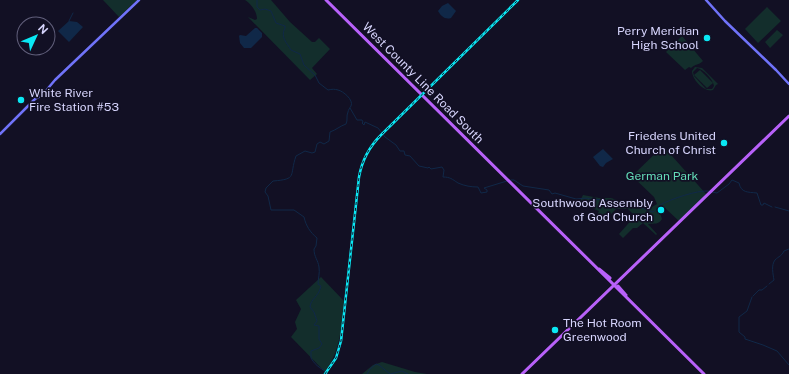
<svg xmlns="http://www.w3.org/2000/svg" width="789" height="374" font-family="'Public Sans',sans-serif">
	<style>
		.green { fill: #132e2c; fill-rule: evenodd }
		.water { fill: #102848 }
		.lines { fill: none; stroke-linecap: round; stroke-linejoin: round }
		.stream { stroke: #102848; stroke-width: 1 }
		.secondary { stroke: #7073f9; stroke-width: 2.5 }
		.primary { stroke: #b861f9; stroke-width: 3 }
		.rail-casing { stroke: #0ae8f4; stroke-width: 2.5 }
		.rail { stroke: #121024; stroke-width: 1; stroke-dasharray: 3; stroke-linecap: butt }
		.poi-dot { fill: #0ae8f4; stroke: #121024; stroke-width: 1.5 }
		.labels { text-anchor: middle; stroke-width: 3.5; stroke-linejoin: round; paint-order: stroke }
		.poi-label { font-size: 12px; fill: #d7d5fd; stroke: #121024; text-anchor: end }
		.street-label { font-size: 12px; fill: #d7d5fd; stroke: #121024 }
		.park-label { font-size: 12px; fill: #63dbb7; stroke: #121024 }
	</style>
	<rect width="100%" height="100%" fill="#121024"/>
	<path class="green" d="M 103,0 L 137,0 L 119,17 Z
		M 245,0 L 271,0 L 290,22 L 312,42 L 315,42 L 319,38 L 330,49 L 312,68 L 317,74 L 310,80 L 248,17 L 255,20 L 257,19 C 257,11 250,3 245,0 Z
		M 767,7 L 781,21 L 758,43 L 745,29 Z
		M 777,30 L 783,35 L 770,48 L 765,42 Z
		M 682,36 L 703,61 C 699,65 695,64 691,68 L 689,67 L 685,70 L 666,52 Z
		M 695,67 L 702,68 L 718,84 L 716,85 L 713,90 C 705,93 692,80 692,71 ZM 697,68 C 703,69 713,79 714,86 L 712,89 L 706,89 L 694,76 L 693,72 Z
		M 700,70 L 713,83 L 707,88 L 694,75 Z
		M 663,146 L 707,195 L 680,222 L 665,208 L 660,213 L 662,219 C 658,225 655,223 648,224 L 657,234 L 656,235 L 643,223 L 637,228 L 633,228 L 623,238 L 619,234 L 635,216 L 628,209 L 616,209 L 610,215 L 606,214 L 602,220 L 596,217 L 599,211 L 579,203 L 583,195 L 599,198 L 611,198 L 626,203 L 641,205 L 647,207 L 652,207 L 657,204 L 654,197 L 632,176 Z
		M 321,277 L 344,301 C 341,328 341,350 325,372 L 291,337 L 297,329 L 295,322 L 301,309 L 296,300 Z
		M 382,362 L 415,372 L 427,374 L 362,374 L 373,365 Z"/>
	<path class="water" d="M 448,3 L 456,11 L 451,18 C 445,20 441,16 438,11 L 442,6 Z
		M 69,21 L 77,22 L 83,27 L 69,42 L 58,31 Z
		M 255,28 L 257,28 L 262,33 L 262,37 L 251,48 L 244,48 L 240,43 L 239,36 L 240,35 L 246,36 Z
		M 603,149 L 613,159 L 606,163 L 603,167 L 600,166 L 593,157 Z"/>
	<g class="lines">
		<path class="stream" d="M 257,0 L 257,7 L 260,10 L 265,9 L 271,11 L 276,23 L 285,26 L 285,28 C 280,37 287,43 291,50 L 300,54 L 304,65 L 315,75 L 319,83 L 328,90 C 332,89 335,89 338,90 C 343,91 354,100 351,106 C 350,108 348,110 348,112 C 346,116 348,120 346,124 C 340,126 336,130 330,132 L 329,141 L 324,144 L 320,142 L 317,144 L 315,152 L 312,153 L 305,151 L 296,156 C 289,176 298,179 273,181 L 266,188 L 265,192 L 268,196 L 271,210 L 294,210 L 304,217 C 306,226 310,232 317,238 L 316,246 L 314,249 C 314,257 318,260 319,267 C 320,273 318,279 318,284 L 321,286 C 318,298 311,298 310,307 L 314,312 L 317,321 L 314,325 L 319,326 L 319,339 L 322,344 L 319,348 L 311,351 L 311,358 C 317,368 321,367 328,374
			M 69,21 L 73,13
			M 350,108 L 357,120 L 362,120 L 363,122 L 362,123 L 364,125 L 365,122 L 378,128 L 385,137 L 396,145 L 400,151 L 404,151 L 405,155 L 410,156 L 419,166 L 428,168 L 429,167 L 431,169 L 442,167 L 444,170 L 443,177 C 450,177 452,179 458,183 C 465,186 471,187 478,187 L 481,193 L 487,192 L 487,190 L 484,188 L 507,181
			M 511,180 L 514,180 L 523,186 L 549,190 L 552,194 L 555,193 L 576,199 L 587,198 L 590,199 L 605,200 L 631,207
			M 712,192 L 717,193 L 729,184 L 732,180 L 739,183 C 741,193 748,192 757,193 L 761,205 L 763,205 L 764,203 L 772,207
			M 633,207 L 637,206 L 653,212 C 656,210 658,207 660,205 C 671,199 697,190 709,191
			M 775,207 L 789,211
			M 769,284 L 774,280 C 773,274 771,265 775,260 C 779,256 782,256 784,251 L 789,249
			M 753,296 L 759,290 L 762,290 L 767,286
			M 752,297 L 747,311 L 739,317 L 739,332 L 745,337 L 745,339 L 763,345 L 777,351 L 789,365
			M 367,374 L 370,369 L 376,364 L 379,365 L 390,374 L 402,371 L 408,374"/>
		<path class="secondary" d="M 706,0 L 725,21 L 776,70 L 789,84
			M38 93a3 3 0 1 1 6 0a3 3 0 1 1-6 0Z
			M 44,93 L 55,80 L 139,0
			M 0,134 L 35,99 L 41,96"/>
		<path class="primary" d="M 326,0 L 704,374
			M 599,269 L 610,278
			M 618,286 L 625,294 L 626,295
			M 522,374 L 789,116"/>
		<g class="rail-casing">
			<path id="rail" d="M 325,374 L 336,358 L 341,341 L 359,177 C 362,160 369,147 381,135 L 518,0"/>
		</g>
		<use href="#rail" class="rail"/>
	</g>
	<g class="poi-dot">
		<circle cx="707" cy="38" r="4"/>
		<circle cx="21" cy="100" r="4"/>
		<circle cx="724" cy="143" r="4"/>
		<circle cx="661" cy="210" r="4"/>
		<circle cx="555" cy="330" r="4"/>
	</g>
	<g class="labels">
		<g class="poi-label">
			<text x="699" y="35">Perry Meridian<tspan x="699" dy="14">High School</tspan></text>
			<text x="29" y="97" text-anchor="start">White River<tspan x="29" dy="14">Fire Station #53</tspan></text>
			<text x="716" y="140">Friedens United<tspan x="716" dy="14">Church of Christ</tspan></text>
			<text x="653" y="207">Southwood Assembly<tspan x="653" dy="14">of God Church</tspan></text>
			<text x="563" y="327" text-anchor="start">The Hot Room<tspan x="563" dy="14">Greenwood</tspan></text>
		</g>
		<g class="street-label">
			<text transform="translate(423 83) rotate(45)" y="4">West County Line Road South</text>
		</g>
		<g class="park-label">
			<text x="662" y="180">German Park</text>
		</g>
	</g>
	<g transform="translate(36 36) rotate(46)"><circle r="19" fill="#121024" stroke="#615f7b"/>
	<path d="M0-3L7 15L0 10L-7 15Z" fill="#0ae8f4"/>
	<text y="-6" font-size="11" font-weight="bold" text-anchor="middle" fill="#d7d5fd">N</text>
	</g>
</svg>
